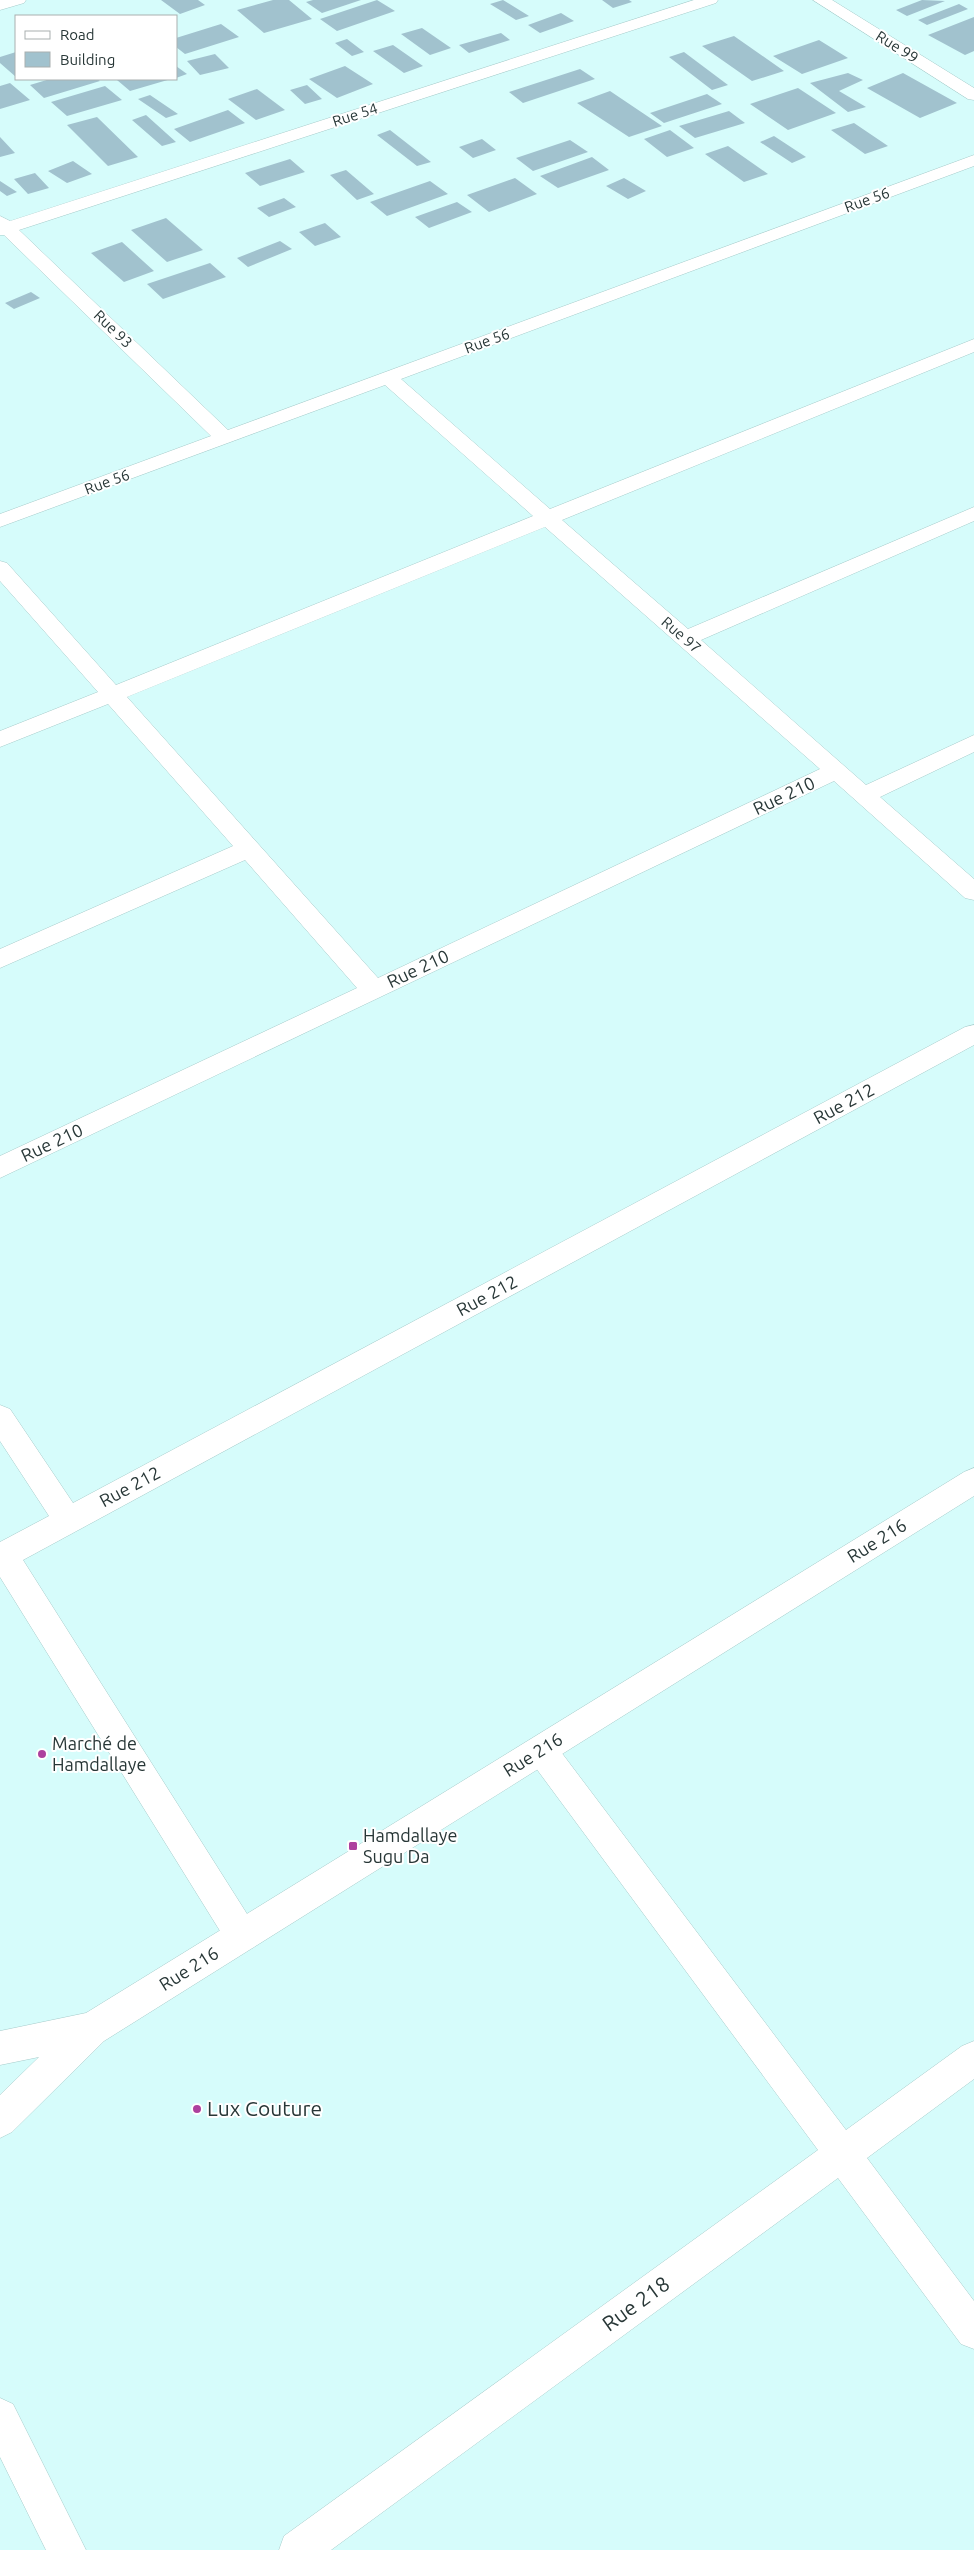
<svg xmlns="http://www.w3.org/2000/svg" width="974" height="2550" font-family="Ubuntu,sans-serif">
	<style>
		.building { fill: #a1c2ce }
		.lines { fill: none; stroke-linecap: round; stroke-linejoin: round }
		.minor-casing { stroke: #a6cbca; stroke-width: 1 }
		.tertiary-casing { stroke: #a6cbca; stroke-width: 1 }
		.secondary-casing { stroke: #a6cbca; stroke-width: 1 }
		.minor { fill: #fff; fill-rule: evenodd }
		.tertiary { fill: #fff; fill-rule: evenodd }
		.secondary { fill: #fff; fill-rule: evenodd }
		.poi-dot { fill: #ad409e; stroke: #fff; stroke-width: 2 }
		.labels { text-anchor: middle; stroke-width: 4; stroke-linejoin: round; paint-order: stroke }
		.far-street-label { font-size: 15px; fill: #283737; stroke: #fff }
		.street-label { font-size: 18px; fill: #283737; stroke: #fff }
		.poi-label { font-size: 18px; fill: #283737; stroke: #fff; text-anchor: start }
		.near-poi-label { font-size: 21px; fill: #283737; stroke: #fff; text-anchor: start }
		.near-street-label { font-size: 21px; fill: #283737; stroke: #fff }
	</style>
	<rect width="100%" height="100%" fill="#d6fcfb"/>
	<path class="building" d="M 161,0 L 198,0 L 205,5 L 180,14 Z
		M 273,0 L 289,0 L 312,19 L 264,33 L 237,10 Z
		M 313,0 L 361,0 L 322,13 L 306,2 Z
		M 377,0 L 395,11 L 337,31 L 320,19 Z
		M 503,0 L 529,16 L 516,20 L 490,4 Z
		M 602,0 L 629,0 L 632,2 L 613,8 Z
		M 922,0 L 945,1 L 907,16 L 896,10 Z
		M 959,4 L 968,9 L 927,25 L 918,20 Z
		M 561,13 L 574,21 L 540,33 L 528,25 Z
		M 974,17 L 974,51 L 965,55 L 928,35 Z
		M 221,24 L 239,37 L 185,54 L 176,47 L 176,38 Z
		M 422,28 L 451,48 L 430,55 L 401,34 Z
		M 501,33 L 510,40 L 469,53 L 459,45 Z
		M 734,36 L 784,71 L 752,81 L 702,46 Z
		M 347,39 L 364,52 L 352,56 L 335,43 Z
		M 819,40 L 848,58 L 802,74 L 773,56 Z
		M 393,45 L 423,66 L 404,73 L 373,51 Z
		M 16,52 L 16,77 L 0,63 L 0,57 Z
		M 684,52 L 728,85 L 712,90 L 669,57 Z
		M 215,54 L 229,68 L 200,75 L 187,61 Z
		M 176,66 L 187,74 L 176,78 Z
		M 345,66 L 373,84 L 337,98 L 309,79 Z
		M 580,69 L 595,79 L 523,103 L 509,92 Z
		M 848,73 L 863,80 L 839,91 L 866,107 L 848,112 L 810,83 Z
		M 903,73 L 957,103 L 920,118 L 867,88 Z
		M 50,79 L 97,79 L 100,81 L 44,98 L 30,85 Z
		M 120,79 L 171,79 L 130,91 L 117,80 Z
		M 10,83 L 30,100 L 0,109 L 0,86 Z
		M 307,85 L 322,99 L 305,104 L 290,90 Z
		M 105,86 L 122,100 L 67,116 L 51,102 Z
		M 798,88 L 836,113 L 788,130 L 750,104 Z
		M 257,89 L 285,110 L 256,120 L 228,99 Z
		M 610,91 L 662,126 L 629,137 L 577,103 Z
		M 707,94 L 722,104 L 664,123 L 650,113 Z
		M 150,95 L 178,114 L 166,118 L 138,99 Z
		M 228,110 L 245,123 L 190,142 L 174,129 Z
		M 729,111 L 745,123 L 695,138 L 679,126 Z
		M 146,115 L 176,142 L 162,146 L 132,120 Z
		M 97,117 L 138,157 L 108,166 L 67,125 Z
		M 854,123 L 888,146 L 865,154 L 831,130 Z
		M 390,130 L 431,162 L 417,166 L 377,135 Z
		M 670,130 L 694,148 L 667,157 L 644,139 Z
		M 774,136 L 806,157 L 792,163 L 760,142 Z
		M 0,137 L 15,153 L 0,157 Z
		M 482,139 L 496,150 L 473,158 L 459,147 Z
		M 570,140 L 588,152 L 533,171 L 516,158 Z
		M 728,146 L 768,174 L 744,182 L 705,154 Z
		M 592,157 L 609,170 L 558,188 L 540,176 Z
		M 290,159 L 305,172 L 260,186 L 245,173 Z
		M 73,161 L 92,174 L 67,183 L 48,171 Z
		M 346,170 L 374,194 L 357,200 L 330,175 Z
		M 35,173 L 49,188 L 28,194 L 14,179 Z
		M 515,178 L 537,194 L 489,212 L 467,195 Z
		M 624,178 L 646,191 L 628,199 L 606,186 Z
		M 0,181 L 17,192 L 7,196 L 0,191 Z
		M 430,181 L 448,194 L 387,216 L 370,202 Z
		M 284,198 L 296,207 L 269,217 L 257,208 Z
		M 457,202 L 472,212 L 429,228 L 415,217 Z
		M 166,218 L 203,250 L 167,262 L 131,230 Z
		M 325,223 L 341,237 L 315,246 L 299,232 Z
		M 280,241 L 292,249 L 248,267 L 237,258 Z
		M 122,242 L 154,271 L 124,282 L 91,253 Z
		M 210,263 L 226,277 L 163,299 L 147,284 Z
		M 31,292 L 40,298 L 14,309 L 5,303 Z"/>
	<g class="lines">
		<g class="minor-casing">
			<path id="minor" d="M 694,0 L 718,0 L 716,3 L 19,230 L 228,430 L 974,155 L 974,166 L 401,379 L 550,509 L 974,339 L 974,352 L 562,520 L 688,629 L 974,507 L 974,521 L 701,640 L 866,785 L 974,735 L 974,752 L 880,797 L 974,879 L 974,900 L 965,898 L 834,781 L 0,1178 L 0,1156 L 357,988 L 245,860 L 0,968 L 0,949 L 233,846 L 108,704 L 0,747 L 0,731 L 98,692 L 0,581 L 0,561 L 7,563 L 116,685 L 533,516 L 385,385 L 0,527 L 0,514 L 211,436 L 4,235 L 0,235 L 0,216 L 10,221 ZM 545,527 L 820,769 L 378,978 L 127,697 Z
				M 813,0 L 832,0 L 974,88 L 974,100 L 968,99 Z
				M 974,1025 L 974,1045 L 23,1560 L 254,1925 L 259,1936 L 254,1947 L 242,1952 L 230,1947 L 0,1577 L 0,1542 L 49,1516 L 0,1441 L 0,1405 L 10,1409 L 73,1503 L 965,1027 Z
				M 541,1735 L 552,1740 L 846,2130 L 962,2046 L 974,2041 L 974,2079 L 867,2158 L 974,2301 L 974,2349 L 961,2344 L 838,2178 L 331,2550 L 279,2550 L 284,2536 L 818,2150 L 530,1760 L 525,1750 L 530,1740 Z"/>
		</g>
		<g class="tertiary-casing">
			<path id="tertiary" d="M 974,1468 L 974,1496 L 104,2041 L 12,2132 L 0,2138 L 0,2095 L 39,2057 L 0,2065 L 0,2031 L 86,2013 L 964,1472 Z
				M 0,2398 L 13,2404 L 86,2550 L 46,2550 L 0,2457 Z"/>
		</g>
		<g class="secondary-casing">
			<path id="secondary" d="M 0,0 L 26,0 L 24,3 L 0,10 Z"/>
		</g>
		<use href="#minor" class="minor"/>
		<use href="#tertiary" class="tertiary"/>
		<use href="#secondary" class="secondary"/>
	</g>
	<g class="poi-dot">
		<circle cx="42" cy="1754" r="5"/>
		<rect x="348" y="1841" width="10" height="10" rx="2.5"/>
		<circle cx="197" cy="2109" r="5"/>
	</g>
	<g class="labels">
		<g class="far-street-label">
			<text transform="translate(897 47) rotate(32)" y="5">Rue 99</text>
			<text transform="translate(355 115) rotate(-18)" y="5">Rue 54</text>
			<text transform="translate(867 200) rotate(-20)" y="5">Rue 56</text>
			<text transform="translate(113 329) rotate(44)" y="5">Rue 93</text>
			<text transform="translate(487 341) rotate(-20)" y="5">Rue 56</text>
			<text transform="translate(107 482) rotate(-20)" y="5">Rue 56</text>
			<text transform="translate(681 635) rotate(41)" y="5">Rue 97</text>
		</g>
		<g class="street-label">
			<text transform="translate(784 796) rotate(-25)" y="6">Rue 210</text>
			<text transform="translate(418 969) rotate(-25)" y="6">Rue 210</text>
			<text transform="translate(844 1104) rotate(-28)" y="6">Rue 212</text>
			<text transform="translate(52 1143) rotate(-25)" y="6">Rue 210</text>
			<text transform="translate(487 1296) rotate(-28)" y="6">Rue 212</text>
			<text transform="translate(130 1487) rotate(-28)" y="6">Rue 212</text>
			<text transform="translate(877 1541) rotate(-32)" y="6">Rue 216</text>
			<text transform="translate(533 1755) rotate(-32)" y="6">Rue 216</text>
			<text transform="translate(189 1969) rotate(-32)" y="6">Rue 216</text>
		</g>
		<g class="poi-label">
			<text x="52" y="1750">Marché de<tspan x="52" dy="21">Hamdallaye</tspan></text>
			<text x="363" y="1842">Hamdallaye<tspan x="363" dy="21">Sugu Da</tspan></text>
		</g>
		<g class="near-poi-label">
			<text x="207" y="2116">Lux Couture</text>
		</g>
		<g class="near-street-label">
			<text transform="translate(636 2304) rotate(-36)" y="7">Rue 218</text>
		</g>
	</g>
	<rect x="15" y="15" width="162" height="65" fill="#ffffff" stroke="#a9afaf"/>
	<rect x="25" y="31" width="25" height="8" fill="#ffffff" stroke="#a9afaf"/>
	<text x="60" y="40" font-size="15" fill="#283737">Road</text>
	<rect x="25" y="52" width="25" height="15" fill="#a1c2ce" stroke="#a9afaf"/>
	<text x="60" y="65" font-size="15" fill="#283737">Building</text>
</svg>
